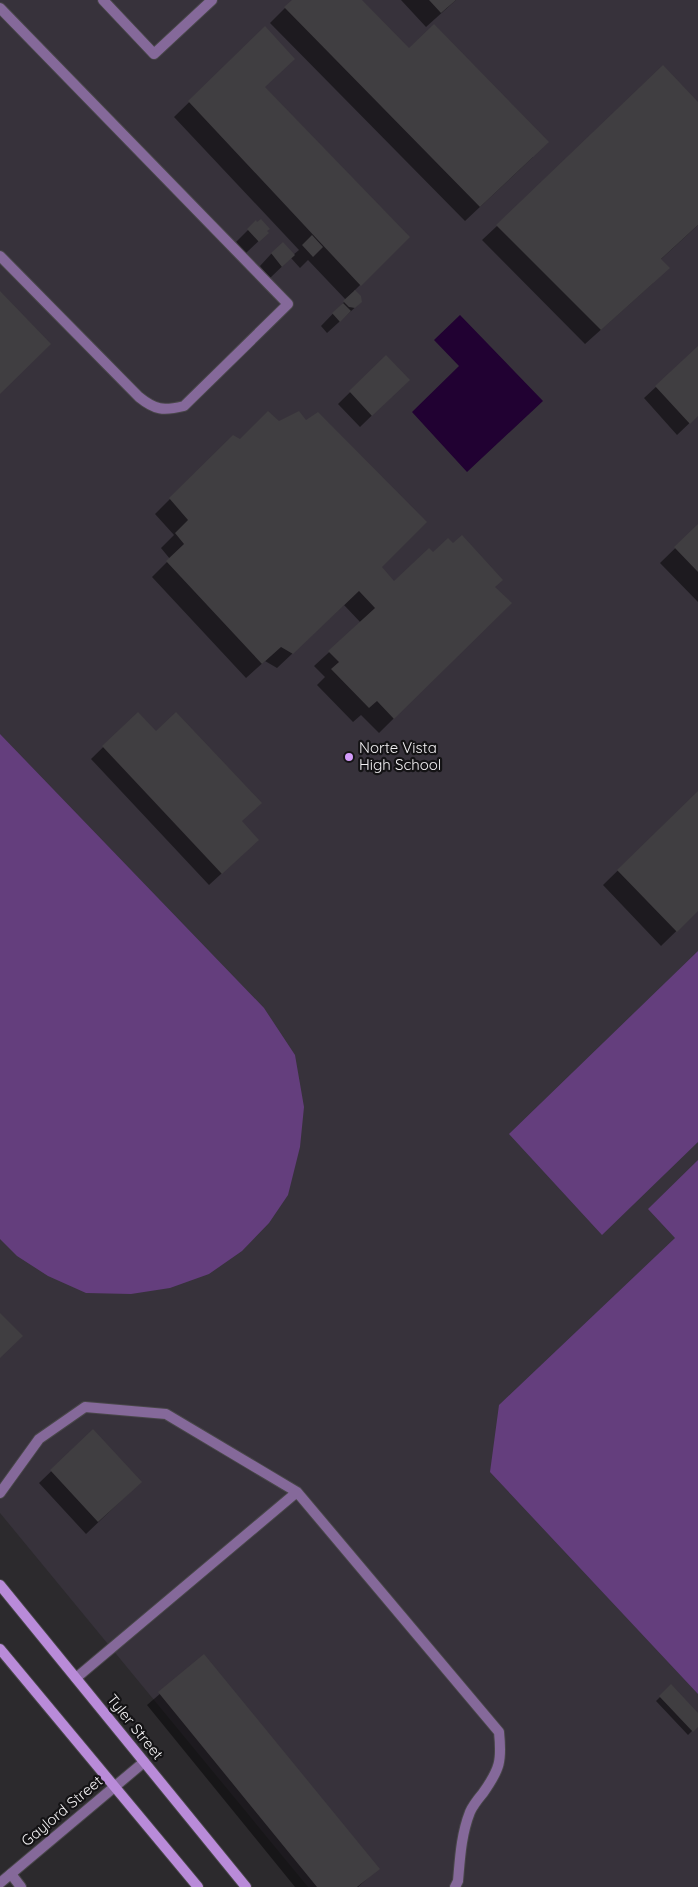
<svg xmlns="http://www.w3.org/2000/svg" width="698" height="1887" font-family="Quicksand,sans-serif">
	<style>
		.built { fill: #37323b }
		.green { fill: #643e7d }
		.water { fill: #210132 }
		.shadow { fill: #0007 }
		.building { fill: #403e41 }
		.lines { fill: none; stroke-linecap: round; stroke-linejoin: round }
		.lane-casing { stroke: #484649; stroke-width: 12 }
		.street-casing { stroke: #484649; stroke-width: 12 }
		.secondary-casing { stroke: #484649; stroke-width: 12 }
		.lane { stroke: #85699a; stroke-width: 10 }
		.street { stroke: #85699a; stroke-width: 10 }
		.secondary { stroke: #b98bd9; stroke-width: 10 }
		.poi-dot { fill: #d49cfb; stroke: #141315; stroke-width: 2 }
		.labels { text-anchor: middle; stroke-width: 4.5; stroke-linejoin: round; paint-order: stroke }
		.poi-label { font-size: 15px; fill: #f4f2f4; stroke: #141315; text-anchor: start }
		.street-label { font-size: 15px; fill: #f4f2f4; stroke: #141315 }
	</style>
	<rect width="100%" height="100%" fill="#2c2a2d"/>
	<path class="built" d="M 0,0 L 698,0 L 698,1887 L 308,1887 L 0,1513 Z"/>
	<path class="green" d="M 0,734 L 264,1008 L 295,1055 L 304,1107 L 300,1147 L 288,1195 L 269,1223 L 242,1251 L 209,1274 L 170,1288 L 131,1294 L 86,1293 L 48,1276 L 17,1256 L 0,1239 Z
		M 698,951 L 698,1142 L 602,1235 L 509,1134 Z
		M 698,1160 L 698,1694 L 490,1472 L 499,1405 L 675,1238 L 648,1209 Z"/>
	<path class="water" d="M 460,315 L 543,401 L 467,472 L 412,412 L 459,366 L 434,340 Z"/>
	<path class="shadow" d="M 293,0 L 360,0 L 408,50 L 533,157 L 465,221 L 270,23 Z
		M 401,0 L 456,0 L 426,27 Z
		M 265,28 L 264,87 L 409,237 L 354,291 L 361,302 L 327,333 L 321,326 L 346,300 L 308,260 L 300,268 L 291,258 L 270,278 L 260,266 L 271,254 L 283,244 L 293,255 L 299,250 L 174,117 Z
		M 698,103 L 698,225 L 660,260 L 653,283 L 585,344 L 482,240 L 497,226 Z
		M 256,222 L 267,233 L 246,253 L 236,242 Z
		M 698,348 L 698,415 L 677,435 L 644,398 Z
		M 386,357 L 396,392 L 360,427 L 338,404 Z
		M 233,436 L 381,567 L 394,583 L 433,554 L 494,587 L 510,603 L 379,733 L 361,715 L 353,722 L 317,685 L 325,677 L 314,666 L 361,623 L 344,605 L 277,668 L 265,661 L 246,678 L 152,577 L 170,559 L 161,548 L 174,535 L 155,514 Z
		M 698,526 L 698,602 L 660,563 Z
		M 138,713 L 241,822 L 245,852 L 209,885 L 91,759 Z
		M 698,792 L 698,910 L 661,946 L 603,885 Z
		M 93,1431 L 128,1494 L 86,1534 L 39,1483 Z
		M 204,1656 L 378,1869 L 358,1887 L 295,1887 L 147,1705 Z
		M 671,1686 L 698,1714 L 698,1725 L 688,1735 L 656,1701 Z"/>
	<path class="building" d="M 292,0 L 362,0 L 409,48 L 434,24 L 549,142 L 480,207 L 284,7 Z
		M 429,0 L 456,0 L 441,13 Z
		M 265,26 L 295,59 L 265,87 L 410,237 L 361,286 L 188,101 Z
		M 663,65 L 698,102 L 698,225 L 661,259 L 670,268 L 601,330 L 496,225 Z
		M 261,219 L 270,229 L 267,231 L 269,233 L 259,242 L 247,229 L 256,220 L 257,222 Z
		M 312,235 L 323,247 L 313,257 L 302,245 Z
		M 283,242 L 295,255 L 282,267 L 271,253 Z
		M 355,290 L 361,296 L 362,302 L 355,308 L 349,307 L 343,301 Z
		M 0,291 L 51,344 L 0,394 Z
		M 343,303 L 351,311 L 340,322 L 332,313 Z
		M 698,346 L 698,416 L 690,424 L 655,386 Z
		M 386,355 L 410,380 L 372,416 L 349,391 Z
		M 268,411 L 279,421 L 299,411 L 306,420 L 318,412 L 427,522 L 382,567 L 394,581 L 429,548 L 433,552 L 448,538 L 453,543 L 462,535 L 503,580 L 495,587 L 512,603 L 394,719 L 377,701 L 369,708 L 331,669 L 339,662 L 328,651 L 375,608 L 359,591 L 293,654 L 281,647 L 262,664 L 166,561 L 184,544 L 175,533 L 188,520 L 169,498 L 233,435 L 240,439 Z
		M 698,524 L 698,572 L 674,547 Z
		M 138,712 L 156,731 L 176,712 L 262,803 L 242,821 L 259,840 L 222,874 L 102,746 Z
		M 698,791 L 698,911 L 677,932 L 617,870 Z
		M 0,1313 L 23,1336 L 0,1358 Z
		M 93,1429 L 142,1482 L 98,1522 L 50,1470 Z
		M 204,1654 L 380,1869 L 357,1887 L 317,1887 L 158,1692 Z
		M 671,1684 L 698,1713 L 698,1727 L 693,1732 L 659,1696 Z"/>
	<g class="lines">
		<g class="lane-casing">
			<path id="lane" d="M 103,0 L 154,54 L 212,0
				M 0,8 L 288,304 L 184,406 C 163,411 155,410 139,397 L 0,256
				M 0,1493 L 39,1439 L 85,1407 L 166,1414 L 297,1492 L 499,1732 C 502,1761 500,1769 483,1793 C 478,1799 473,1805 470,1812 C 461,1835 460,1858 458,1881 L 455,1887
				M 76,1678 L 297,1492
				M 11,1874 L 21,1887"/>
		</g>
		<g class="street-casing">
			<path id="street" d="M 0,1883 L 144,1762"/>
		</g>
		<g class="secondary-casing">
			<path id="secondary" d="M 0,1585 L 246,1887
				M 0,1649 L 198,1887"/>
		</g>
		<use href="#lane" class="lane"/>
		<use href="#street" class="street"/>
		<use href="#secondary" class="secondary"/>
	</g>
	<circle class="poi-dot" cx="349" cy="757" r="5"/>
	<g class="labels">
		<g class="poi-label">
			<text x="359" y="753">Norte Vista<tspan x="359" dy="17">High School</tspan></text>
		</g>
		<g class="street-label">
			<text transform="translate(135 1727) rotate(51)" y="5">Tyler Street</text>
			<text transform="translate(62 1811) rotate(-40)" y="5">Gaylord Street</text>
		</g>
	</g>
</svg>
